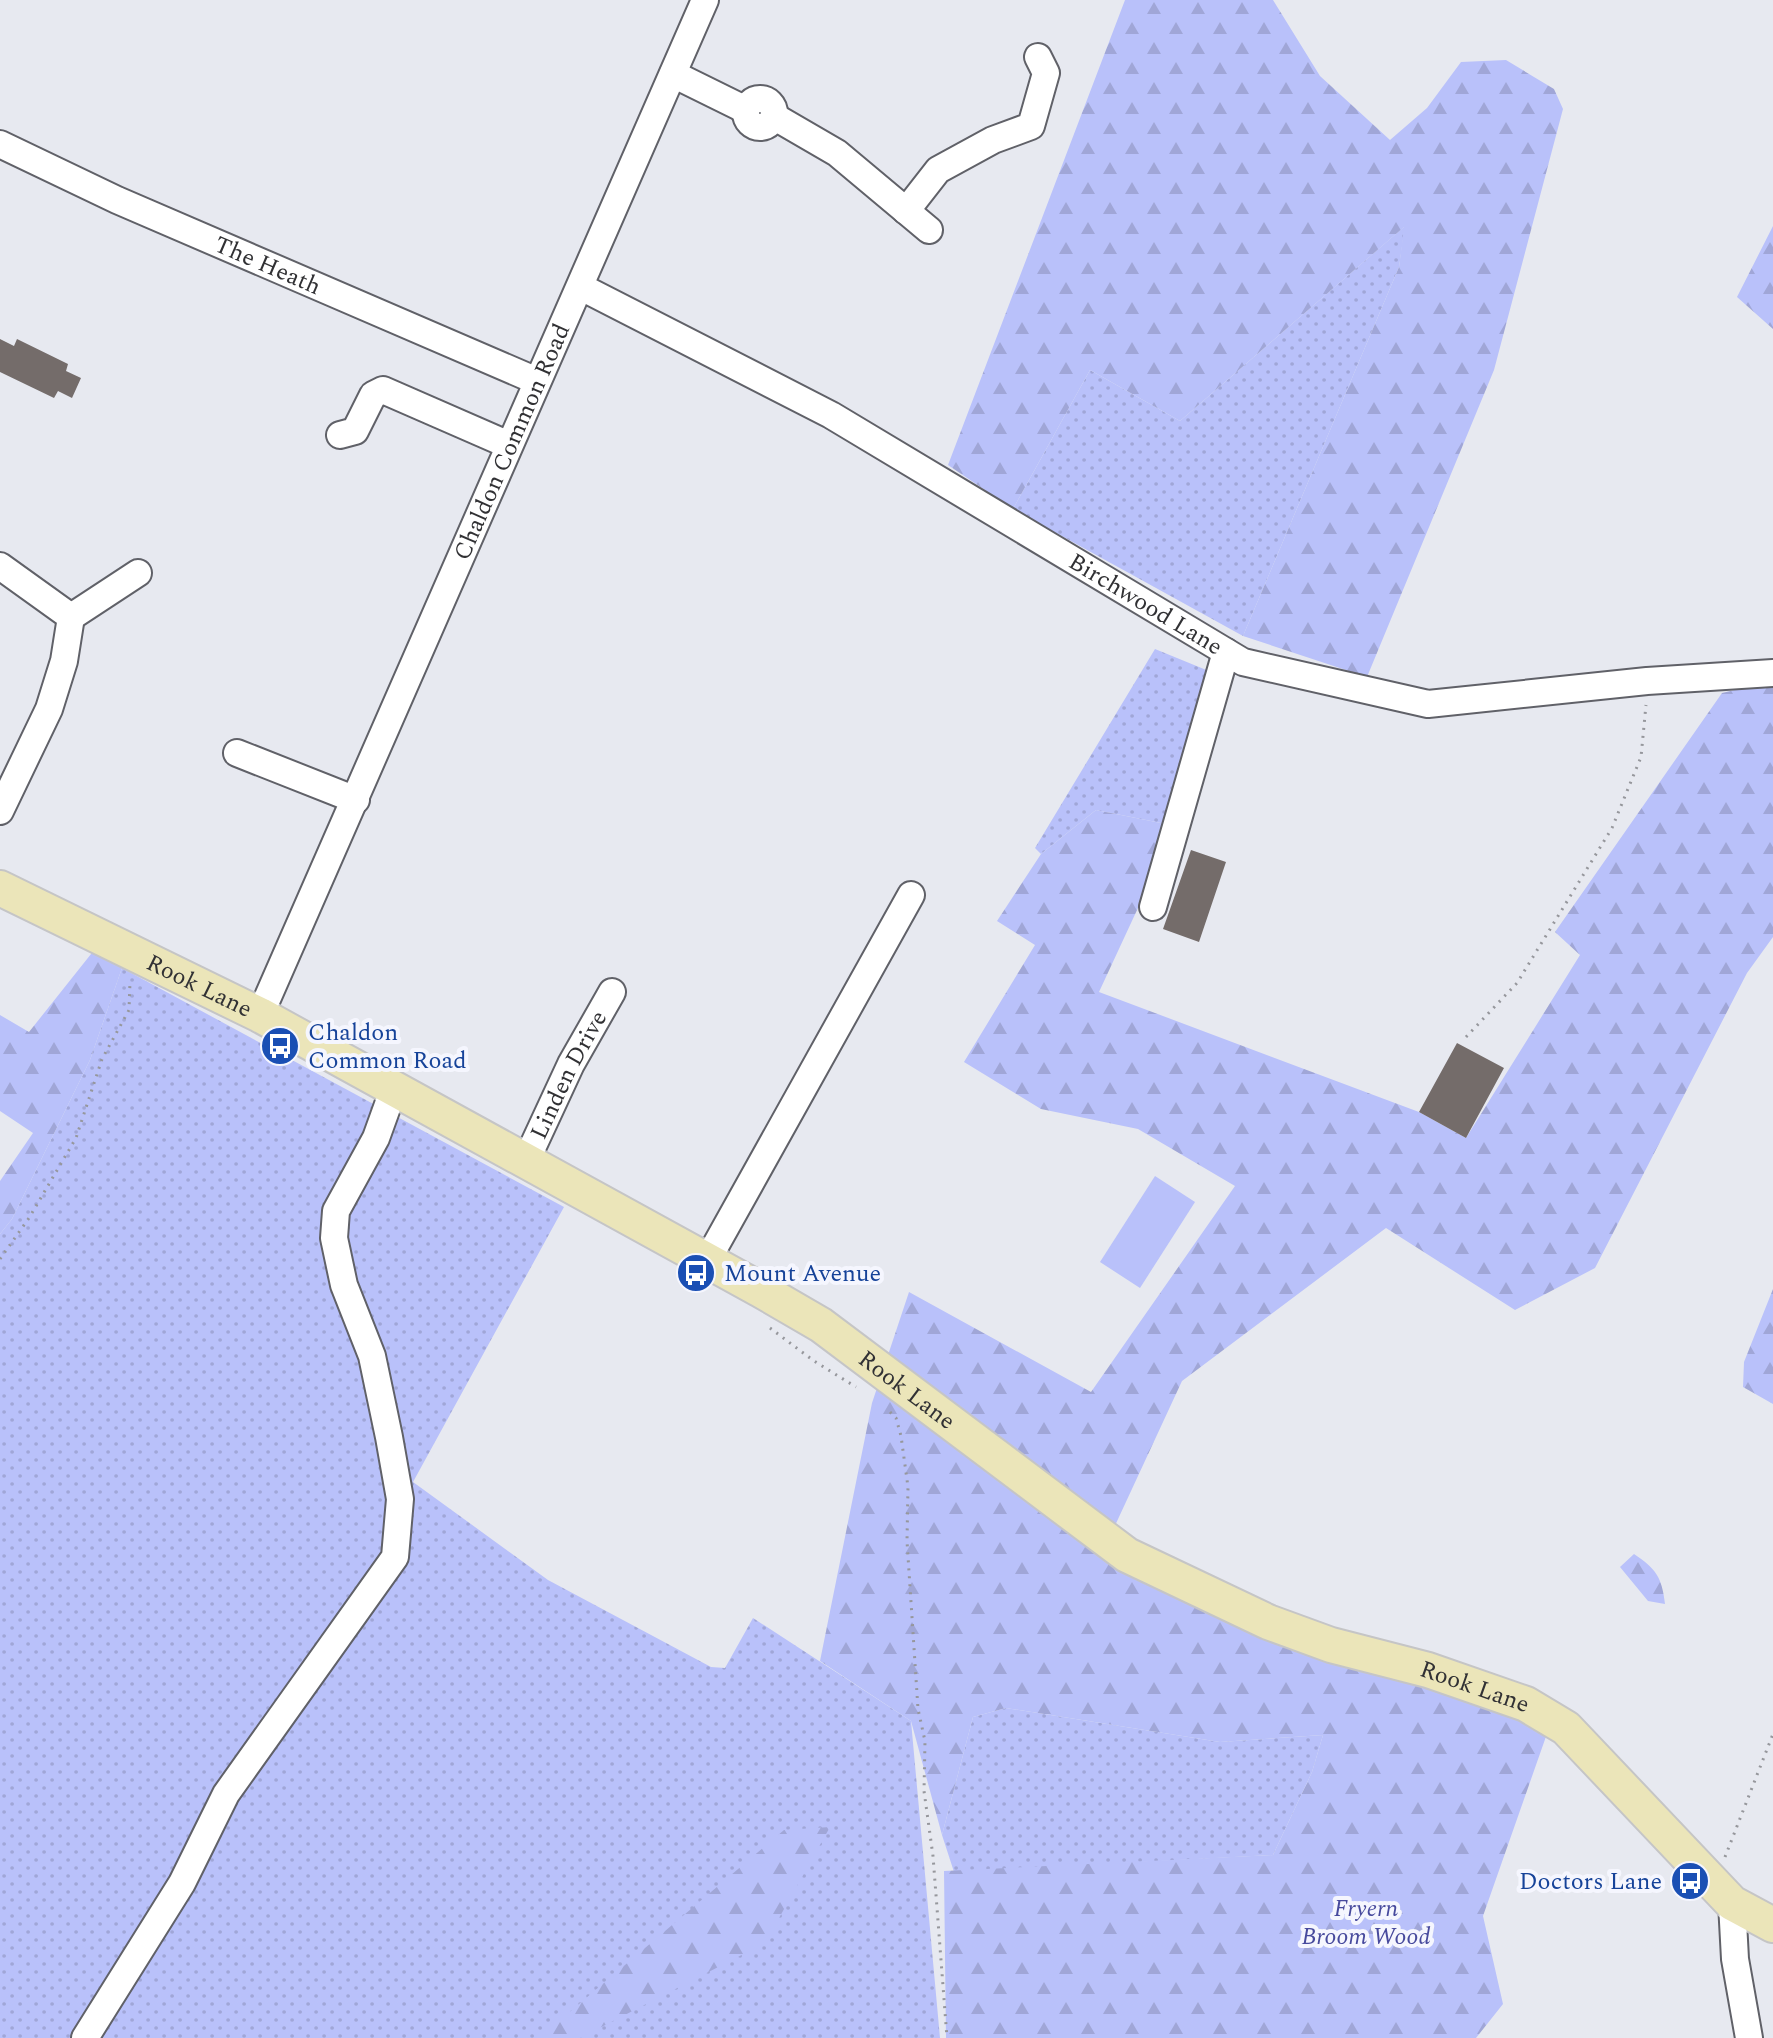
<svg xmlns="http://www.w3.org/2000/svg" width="1773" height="2038" font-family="Spectral,serif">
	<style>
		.grass { fill: url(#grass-dots) }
		.forest { fill: url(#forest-firs) }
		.pitch { fill: #b9c1fa }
		.building { fill: #746c6a }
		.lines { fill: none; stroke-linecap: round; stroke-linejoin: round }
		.minor-casing { stroke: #606168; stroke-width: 30 }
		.major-casing { stroke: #c5c5c6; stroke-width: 38 }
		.path { stroke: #96979c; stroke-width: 3; stroke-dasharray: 2 6; stroke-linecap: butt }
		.minor { stroke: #fff; stroke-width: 26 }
		.major { stroke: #ebe5b9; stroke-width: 34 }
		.labels { text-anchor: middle; stroke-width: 8; stroke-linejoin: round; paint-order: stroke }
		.street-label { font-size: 24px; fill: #313134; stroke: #f5f6fe }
		.transit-label { font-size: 24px; fill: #164399; stroke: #f5f6fe; text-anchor: start }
		.park-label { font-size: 24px; font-style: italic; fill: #474a9d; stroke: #f5f6fe }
	</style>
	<defs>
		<pattern id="grass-dots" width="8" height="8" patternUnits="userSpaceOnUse" patternTransform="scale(2)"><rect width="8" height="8" fill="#b9c1fa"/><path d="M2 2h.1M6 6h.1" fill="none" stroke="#a0a6d7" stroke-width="1.8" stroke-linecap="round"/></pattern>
		<pattern id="forest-firs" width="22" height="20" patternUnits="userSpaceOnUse" patternTransform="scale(2)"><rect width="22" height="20" fill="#b9c1fa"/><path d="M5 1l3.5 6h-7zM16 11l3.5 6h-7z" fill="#a0a6d7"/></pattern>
	</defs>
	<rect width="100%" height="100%" fill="#e7e9f0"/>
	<path class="grass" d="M 1405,226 L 1399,267 L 1243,636 L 1013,509 L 1090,370 L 1180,421 Z
		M 1155,649 L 1221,676 L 1176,826 L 1096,810 L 1041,854 L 1035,848 Z
		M 122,968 L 564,1207 L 413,1482 L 548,1580 L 711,1667 L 725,1668 L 753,1618 L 911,1721 L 940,2038 L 0,2038 L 0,1234 L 12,1219 L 90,1060 Z
		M 1006,1708 L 1220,1742 L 1323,1735 L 1312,1772 L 1273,1855 L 954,1872 L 942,1835 L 973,1717 Z"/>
	<path class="forest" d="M 1125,0 L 1273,0 L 1320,76 L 1390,140 L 1427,108 L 1461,62 L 1506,60 L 1554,89 L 1563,109 L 1494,370 L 1367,677 L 1243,636 L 1399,267 L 1404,227 L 1180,421 L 1090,370 L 1013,509 L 948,465 Z
		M 1773,226 L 1773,329 L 1737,297 Z
		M 1773,681 L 1773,937 L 1747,973 L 1595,1268 L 1515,1310 L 1386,1228 L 1182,1381 L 1100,1558 L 1549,1728 L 1483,1916 L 1503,2004 L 1476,2038 L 946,2038 L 944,1871 L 1273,1855 L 1312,1772 L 1323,1735 L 1220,1742 L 1006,1708 L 973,1717 L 942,1835 L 911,1721 L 820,1661 L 872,1403 L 909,1292 L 1091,1392 L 1235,1186 L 1138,1129 L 1041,1109 L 964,1062 L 1035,945 L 997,921 L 1041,854 L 1096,810 L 1176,826 L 1099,992 L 1419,1112 L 1466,1138 L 1580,955 L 1555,932 L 1722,693 Z
		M 95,949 L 122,968 L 90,1060 L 12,1219 L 0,1234 L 0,1181 L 33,1133 L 0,1111 L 0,1015 L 29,1032 Z
		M 1773,1289 L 1773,1404 L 1743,1387 L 1744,1362 Z
		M 1634,1554 C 1656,1569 1662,1577 1665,1604 L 1648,1601 L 1620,1567 Z
		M 830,1827 L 765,1943 L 580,2038 L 539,2038 L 784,1830 Z"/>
	<path class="pitch" d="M 1155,1176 L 1195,1202 L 1140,1288 L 1100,1262 Z"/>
	<path class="building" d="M 0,339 L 14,346 L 17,339 L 68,364 L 66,371 L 81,378 L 72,398 L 58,391 L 54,398 L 0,372 Z
		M 1191,850 L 1226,862 L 1199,942 L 1163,929 Z
		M 1457,1043 L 1504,1068 L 1466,1138 L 1419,1112 Z"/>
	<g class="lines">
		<g class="minor-casing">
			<g id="minor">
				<path d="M 673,74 L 746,110"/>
				<circle cx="760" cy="113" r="14"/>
				<path d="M 775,117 L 837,153 L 929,230"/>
				<path id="s1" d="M 0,144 L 117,200 L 537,381"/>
				<path d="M 906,211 L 938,170 L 993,140 L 1031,126 L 1046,73 L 1038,57"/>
				<path id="s2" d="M 581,287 L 831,415 L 1243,662 L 1428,704 L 1647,681 L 1773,673"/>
				<path d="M 340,435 L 355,431 L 373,395 L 383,390 L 509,445"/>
				<path d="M 0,566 L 71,617 L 64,661 L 49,709 L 0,811"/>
				<path d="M 71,617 L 138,573"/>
				<path d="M 237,753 L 356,800"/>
				<path d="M 1153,907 L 1226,652"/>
				<path id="s3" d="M 260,1015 L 705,0"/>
				<path id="s4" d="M 526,1161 L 571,1064 L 612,992"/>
				<path d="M 708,1259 L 911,895"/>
				<path d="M 1732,1903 L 1735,1959 L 1749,2038"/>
				<path d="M 85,2038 L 182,1883 L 226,1794 L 395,1557 L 400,1499 L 389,1437 L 372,1356 L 344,1285 L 334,1238 L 336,1211 L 376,1138 L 394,1088"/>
			</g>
		</g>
		<g class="major-casing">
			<g id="major">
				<path id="s5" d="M 0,888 L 260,1015 L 759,1289 L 821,1325 L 1127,1555 L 1268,1622 L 1331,1645 L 1428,1670 L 1526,1704 L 1566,1728 L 1732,1903 L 1773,1925"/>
			</g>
		</g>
		<path class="path" d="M 1466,1037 L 1517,983 L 1612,828 L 1641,757 L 1646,705
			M 0,1259 L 29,1218 L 76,1138 L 102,1059 L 129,1010 L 130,982
			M 770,1328 L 814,1361 L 856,1387
			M 890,1412 L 896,1418 L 901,1436 L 908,1487 L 907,1541 L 918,1709 L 925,1741 L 924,1791 L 933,1856 L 947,2038
			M 1725,1857 L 1773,1734"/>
		<use href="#minor" class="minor"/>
		<use href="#major" class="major"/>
	</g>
	<defs>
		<g id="bus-disc" transform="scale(2)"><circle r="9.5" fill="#1a4fb4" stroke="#f5f6fe"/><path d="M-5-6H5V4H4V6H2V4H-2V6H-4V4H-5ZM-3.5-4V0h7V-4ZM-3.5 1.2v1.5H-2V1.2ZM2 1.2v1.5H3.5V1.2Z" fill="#fff"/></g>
	</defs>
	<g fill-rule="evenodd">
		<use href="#bus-disc" x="280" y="1046"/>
		<use href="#bus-disc" x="696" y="1273"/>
		<use href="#bus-disc" x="1690" y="1881"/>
	</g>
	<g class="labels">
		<g class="street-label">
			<text dy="8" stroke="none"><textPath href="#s1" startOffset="294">The Heath</textPath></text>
			<text dy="8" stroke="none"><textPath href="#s3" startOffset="626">Chaldon Common Road</textPath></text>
			<text dy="8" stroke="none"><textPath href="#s2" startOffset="648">Birchwood Lane</textPath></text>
			<text dy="8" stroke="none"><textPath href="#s5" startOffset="222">Rook Lane</textPath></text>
			<text dy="8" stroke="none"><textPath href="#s4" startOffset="96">Linden Drive</textPath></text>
			<text dy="8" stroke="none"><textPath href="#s5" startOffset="1038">Rook Lane</textPath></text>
			<text dy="8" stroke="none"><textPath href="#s5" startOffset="1686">Rook Lane</textPath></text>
		</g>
		<g class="transit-label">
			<text x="308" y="1040">Chaldon<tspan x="308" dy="28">Common Road</tspan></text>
			<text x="724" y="1281">Mount Avenue</text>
			<text x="1662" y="1889" text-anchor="end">Doctors Lane</text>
		</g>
		<g class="park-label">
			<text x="1366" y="1916">Fryern<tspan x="1366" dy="28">Broom Wood</tspan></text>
		</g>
	</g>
</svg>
